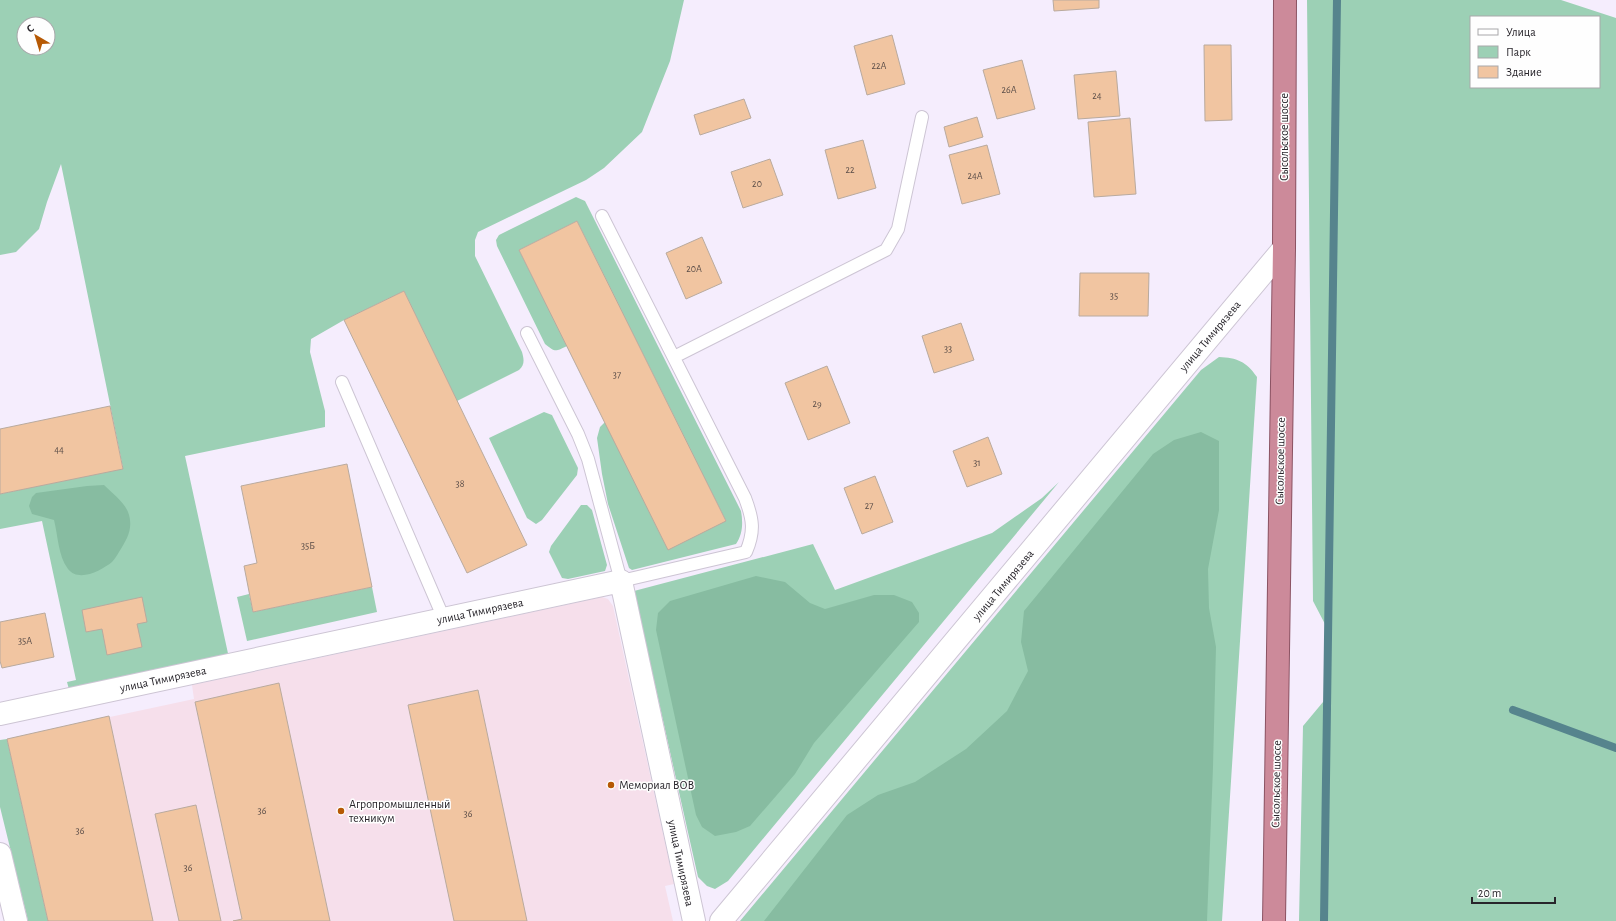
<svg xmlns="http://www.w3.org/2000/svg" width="1616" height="921" font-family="'Alegreya Sans',sans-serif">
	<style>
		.education { fill: #f6dfeb }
		.green { fill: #9cd0b5; fill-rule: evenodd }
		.forest { fill: #87bca1 }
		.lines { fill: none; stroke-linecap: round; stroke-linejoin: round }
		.stream { stroke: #56848d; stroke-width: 8 }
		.building { fill: #f1c5a1; stroke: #b9aa9e }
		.service-casing { stroke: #cdc5d4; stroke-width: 14 }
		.minor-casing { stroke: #cdc5d4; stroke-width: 24 }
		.trunk-casing { stroke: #8b5363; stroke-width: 24 }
		.service { stroke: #fff; stroke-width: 12 }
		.minor { stroke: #fff; stroke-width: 22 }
		.trunk { stroke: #cc8a9a; stroke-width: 22 }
		.poi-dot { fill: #b65904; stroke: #fefefe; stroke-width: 1.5 }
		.labels { text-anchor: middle; stroke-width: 3; stroke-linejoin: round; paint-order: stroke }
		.number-label { font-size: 10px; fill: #5a4d48 }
		.street-label { font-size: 12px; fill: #28252b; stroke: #fefefe }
		.poi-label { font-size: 12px; fill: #28252b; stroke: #fefefe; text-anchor: start }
	</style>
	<rect width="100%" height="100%" fill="#f5edfd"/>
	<path class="education" d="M 602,597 L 608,599 L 613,606 L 674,884 L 665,886 L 673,921 L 48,921 L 7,739 L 194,699 L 192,685 Z"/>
	<path class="green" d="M 0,0 L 684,0 L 670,61 L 642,132 L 604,168 L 586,180 L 478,232 L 475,240 L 475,256 L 522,352 C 524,359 525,365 519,370 L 457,401 L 404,291 L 344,320 L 311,339 L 310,352 L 325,411 L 325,427 L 185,456 L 229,658 L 70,693 L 67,682 L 76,680 L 42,521 L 0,529 L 0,494 L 123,468 L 61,164 L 47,202 L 39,229 L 16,252 L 0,255 ZM 24,24 L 48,24 L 48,48 L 24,48 Z
		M 1307,0 L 1561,0 L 1616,18 L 1616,921 L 1299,921 L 1303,726 L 1328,696 L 1326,626 L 1313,601 ZM 1471,17 L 1599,17 L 1599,87 L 1471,87 Z
		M 576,197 L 585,201 L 741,511 C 743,522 743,534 736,544 L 632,570 L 629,568 L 608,504 L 602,474 L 597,438 L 600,427 L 605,422 L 726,521 L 577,221 L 519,250 L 567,346 C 555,352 555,352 545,344 L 497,246 L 496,240 L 499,235 Z
		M 1219,357 C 1237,358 1246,361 1257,377 L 1222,921 L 740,921 L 1201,370 Z
		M 544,412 L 552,415 L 578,468 L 577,475 L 542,520 L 536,524 L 527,518 L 489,438 Z
		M 1059,482 L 728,881 L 715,889 L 707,886 L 698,877 L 634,591 L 813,544 L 835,590 L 992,533 L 1042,498 Z
		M 581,505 L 587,505 L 592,510 L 607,565 L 605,571 L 568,579 L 562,578 L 549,552 L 551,546 Z
		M 372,587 L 377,612 L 247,641 L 237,597 L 249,594 L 253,612 Z
		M 7,739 L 48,921 L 28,921 L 0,807 L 0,740 Z"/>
	<path class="forest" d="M 1201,432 L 1219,441 L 1219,510 L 1208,569 L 1209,608 L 1216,647 L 1213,767 L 1207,921 L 764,921 L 847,815 L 878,795 L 915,782 L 966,749 L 1007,711 L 1028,671 L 1021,642 L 1024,611 L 1153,454 L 1174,440 Z
		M 104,485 C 112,493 124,502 128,512 C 134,528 127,539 119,552 C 117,555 115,559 112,562 C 102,570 79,583 68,569 C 58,556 58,535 54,520 L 32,514 L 29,506 L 32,497 L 36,493 L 87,486 Z
		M 756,576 L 785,582 L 810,603 L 825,609 L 874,595 L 894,595 L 912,602 L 919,613 L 919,622 L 814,743 L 795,774 L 750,826 L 736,832 L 715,836 L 702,827 L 696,815 L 656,630 L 658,613 L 670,601 Z"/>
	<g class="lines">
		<path class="stream" d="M 1513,710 L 1616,748
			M 1324,921 L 1337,0"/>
	</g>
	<path class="building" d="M 1053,0 L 1099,0 L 1099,8 L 1054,11 Z
		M 892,35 L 905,84 L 867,95 L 854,46 Z
		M 1204,45 L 1231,45 L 1232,120 L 1205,121 Z
		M 1022,60 L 1035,109 L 997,119 L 983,70 Z
		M 1116,71 L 1120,116 L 1078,119 L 1074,75 Z
		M 744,99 L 751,118 L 700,135 L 694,115 Z
		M 977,117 L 983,137 L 949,147 L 944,127 Z
		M 1130,118 L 1136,194 L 1094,197 L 1088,122 Z
		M 863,140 L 876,188 L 838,199 L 825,150 Z
		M 987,145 L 1000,194 L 962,204 L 949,155 Z
		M 770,159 L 783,195 L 743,208 L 731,172 Z
		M 577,221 L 726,521 L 668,550 L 519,250 Z
		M 702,237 L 722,283 L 686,299 L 666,253 Z
		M 1080,273 L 1149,273 L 1148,316 L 1079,316 Z
		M 404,291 L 527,545 L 467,573 L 344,320 Z
		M 961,323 L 974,360 L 934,373 L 922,336 Z
		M 827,366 L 850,423 L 808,440 L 785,383 Z
		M 110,406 L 123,469 L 0,494 L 0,429 Z
		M 988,437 L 1002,474 L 967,487 L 953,451 Z
		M 347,464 L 372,587 L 253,612 L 244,566 L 257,563 L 241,486 Z
		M 875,476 L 893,522 L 862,534 L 844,488 Z
		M 142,597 L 147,622 L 137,624 L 142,647 L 107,655 L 102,629 L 86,632 L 82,610 Z
		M 45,613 L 54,657 L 2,668 L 0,661 L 0,622 Z
		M 279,683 L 330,921 L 233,921 L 242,919 L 195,702 Z
		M 478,690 L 527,921 L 454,921 L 408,705 Z
		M 109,716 L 153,921 L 48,921 L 7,739 Z
		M 196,805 L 221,921 L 179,921 L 155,814 Z"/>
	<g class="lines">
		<g class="service-casing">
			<path id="service" d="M 527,333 L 578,434 L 588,459 L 621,581 L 746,552 C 755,531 753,519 745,498 L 602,216
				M 674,357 L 886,250 L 898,229 L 922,117
				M 342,382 L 444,619"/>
		</g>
		<g class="minor-casing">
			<path id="minor" d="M 0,714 L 621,581 L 694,921
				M 0,854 L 16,921
				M 721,921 L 1284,248"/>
		</g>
		<g class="trunk-casing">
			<path id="trunk" d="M 1274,921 L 1284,248 L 1285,0"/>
		</g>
		<use href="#service" class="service"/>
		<use href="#minor" class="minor"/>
		<use href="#trunk" class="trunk"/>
	</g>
	<g class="poi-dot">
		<circle cx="611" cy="785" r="4"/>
		<circle cx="341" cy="811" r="4"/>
	</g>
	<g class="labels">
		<g class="number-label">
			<text x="879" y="69">22А</text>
			<text x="1009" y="93">26А</text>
			<text x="1097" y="99">24</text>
			<text x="850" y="173">22</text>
			<text x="975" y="179">24А</text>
			<text x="757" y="187">20</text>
			<text x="694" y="272">20А</text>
			<text x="1114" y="299">35</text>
			<text x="948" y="352">33</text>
			<text x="617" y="378">37</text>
			<text x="817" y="407">29</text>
			<text x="59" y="453">44</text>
			<text x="977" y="466">31</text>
			<text x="460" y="487">38</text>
			<text x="869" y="509">27</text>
			<text x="308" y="549">35Б</text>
			<text x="25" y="644">35А</text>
			<text x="262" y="814">36</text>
			<text x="468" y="817">36</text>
			<text x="80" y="834">36</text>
			<text x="188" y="871">36</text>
		</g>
		<g class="street-label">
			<text transform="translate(1284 137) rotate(-90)" y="4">Сысольское шоссе</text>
			<text transform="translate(1210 336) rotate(-50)" y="4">улица Тимирязева</text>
			<text transform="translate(1280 461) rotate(-89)" y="4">Сысольское шоссе</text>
			<text transform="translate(1003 585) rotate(-50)" y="4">улица Тимирязева</text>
			<text transform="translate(480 611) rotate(-12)" y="4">улица Тимирязева</text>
			<text transform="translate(163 679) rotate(-12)" y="4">улица Тимирязева</text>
			<text transform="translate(1276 784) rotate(-89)" y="4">Сысольское шоссе</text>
			<text transform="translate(681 863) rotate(78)" y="4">улица Тимирязева</text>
		</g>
		<g class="poi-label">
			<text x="619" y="789">Мемориал ВОВ</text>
			<text x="349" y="808">Агропромышленный<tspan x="349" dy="14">техникум</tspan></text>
		</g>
	</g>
	<rect x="1470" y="16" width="130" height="72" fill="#fefefe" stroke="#a8a7aa"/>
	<rect x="1478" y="29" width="20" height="6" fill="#ffffff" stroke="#a8a7aa"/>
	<text x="1506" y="36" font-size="12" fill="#28252b">Улица</text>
	<rect x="1478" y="46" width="20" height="12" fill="#9cd0b5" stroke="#a8a7aa"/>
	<text x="1506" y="56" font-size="12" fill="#28252b">Парк</text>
	<rect x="1478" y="66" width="20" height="12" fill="#f1c5a1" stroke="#a8a7aa"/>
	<text x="1506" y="76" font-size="12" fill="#28252b">Здание</text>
	<g transform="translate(36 36) rotate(322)"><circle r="19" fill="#fefefe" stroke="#a8a7aa"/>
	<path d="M0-3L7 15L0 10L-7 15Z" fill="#b65904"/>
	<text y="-6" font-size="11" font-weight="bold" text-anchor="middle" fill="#28252b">С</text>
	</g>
	<path d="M1472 897v6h83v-6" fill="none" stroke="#28252b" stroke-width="2"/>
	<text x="1478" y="897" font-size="12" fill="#28252b" stroke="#fefefe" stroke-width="3" paint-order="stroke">20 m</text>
</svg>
